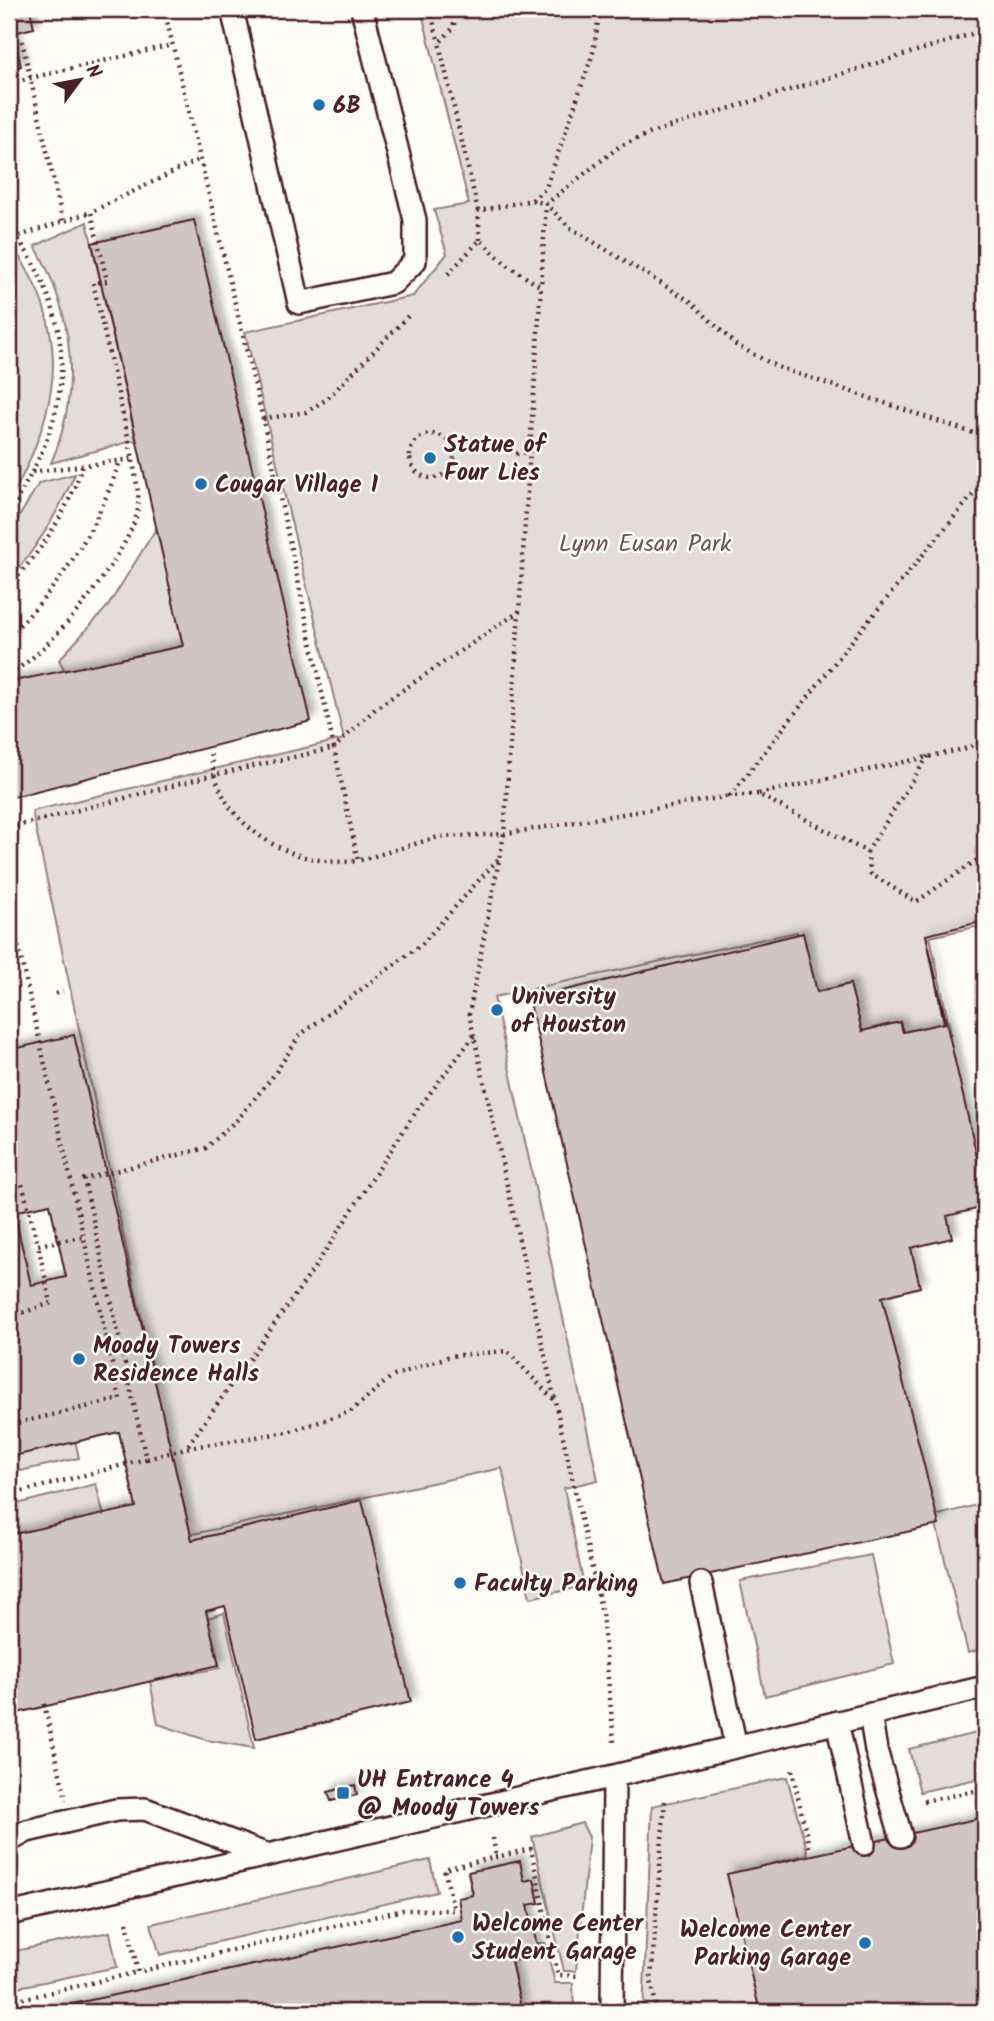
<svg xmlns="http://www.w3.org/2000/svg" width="994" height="2021" font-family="Kalam,sans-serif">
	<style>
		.green { fill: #e3dcda; stroke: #967e82; stroke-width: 2 }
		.building { fill: #d0c5c4; stroke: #4a1f2b; stroke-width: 2; fill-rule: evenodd; filter: url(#shadow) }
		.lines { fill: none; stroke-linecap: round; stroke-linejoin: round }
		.service-casing { stroke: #4a1f2b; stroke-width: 26 }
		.path { stroke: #4a1f2b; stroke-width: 4.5; stroke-dasharray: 2 5; stroke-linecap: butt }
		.service { stroke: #fdfcf7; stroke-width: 21 }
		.path-bridge { stroke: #4a1f2b; stroke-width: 4.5; stroke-dasharray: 2 5; stroke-linecap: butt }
		.poi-dot { fill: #1f6fb2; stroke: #fdfcf7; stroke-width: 2.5 }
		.labels { text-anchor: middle; stroke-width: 5; stroke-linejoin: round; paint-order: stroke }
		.poi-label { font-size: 24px; font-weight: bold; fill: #4a1f2b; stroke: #fdfcf7; text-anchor: start }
		.park-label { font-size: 24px; fill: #704e57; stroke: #fdfcf7 }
	</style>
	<defs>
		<filter id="shadow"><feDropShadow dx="6" dy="-6" stdDeviation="3.5" flood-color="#0004"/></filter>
	</defs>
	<rect width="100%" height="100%" fill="#fdfcf7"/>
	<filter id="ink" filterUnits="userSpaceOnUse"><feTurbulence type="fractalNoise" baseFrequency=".0143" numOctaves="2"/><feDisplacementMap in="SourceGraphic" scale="14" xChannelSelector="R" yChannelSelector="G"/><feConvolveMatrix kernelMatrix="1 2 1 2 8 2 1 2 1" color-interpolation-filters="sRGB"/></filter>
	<g filter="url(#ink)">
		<path class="green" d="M 421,9 L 985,9 L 985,894 L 980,896 L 985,925 L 930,937 L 951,1034 L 857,1036 L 846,985 L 810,993 L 797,932 L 494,997 L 598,1480 L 564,1488 L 584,1586 L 530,1598 L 502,1468 L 188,1535 L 32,811 L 344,739 L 245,332 L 413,296 L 447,254 L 434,210 L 469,204 Z
			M 87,222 L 136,440 L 51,463 C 82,391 74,313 35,246 Z
			M 13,247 C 75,336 58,413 9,502 L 9,248 Z
			M 75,474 C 58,512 37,549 9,579 L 9,534 L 39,483 Z
			M 157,527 L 183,646 L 65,671 L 59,660 L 108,606 Z
			M 75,1440 L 79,1458 L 11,1473 L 9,1454 Z
			M 96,1484 L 104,1516 L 9,1538 L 9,1506 Z
			M 985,1503 L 985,1648 L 968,1653 L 934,1516 Z
			M 871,1555 L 894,1664 L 765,1696 L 740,1581 Z
			M 224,1613 L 254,1748 L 206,1740 L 158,1724 L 150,1681 L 220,1668 L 207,1618 Z
			M 985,1731 L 985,1777 L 920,1792 L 909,1749 Z
			M 787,1777 L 808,1854 L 730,1875 L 761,2012 L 643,2012 L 652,1806 Z
			M 582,1823 L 589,1837 L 576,1971 L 564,1971 L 532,1837 Z
			M 430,1860 L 437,1892 L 160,1955 L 151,1924 Z
			M 110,1932 L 117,1967 L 9,1989 L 9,1952 Z
			M 537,1943 L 545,1943 L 555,1983 L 573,1983 L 574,2012 L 520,2012 L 507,1962 L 540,1955 Z"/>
		<path class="building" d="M 9,9 L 30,9 L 34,28 L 13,33 L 21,66 L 9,69 Z
			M 194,220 L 311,721 L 9,798 L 9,682 L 183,646 L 92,243 Z
			M 985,888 L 985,1207 L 947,1216 L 952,1238 L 911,1248 L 920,1287 L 882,1297 L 939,1525 L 664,1584 L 529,999 L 803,933 L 817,992 L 850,984 L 862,1031 L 900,1022 L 903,1032 L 944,1023 L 926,935 L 984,921 L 977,890 Z
			M 985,888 L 985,1191 L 926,935 L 984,921 L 977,890 Z
			M 74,1035 L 192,1540 L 362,1500 L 411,1702 L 256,1739 L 225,1606 L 206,1611 L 219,1665 L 9,1715 L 9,1535 L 136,1507 L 119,1432 L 9,1457 L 9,1050 ZM 50,1204 L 66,1277 L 31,1285 L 14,1212 Z
			M 355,1785 L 357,1795 L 331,1801 L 328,1792 Z
			M 985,1817 L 985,2012 L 760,2012 L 727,1874 Z
			M 520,1861 L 524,1881 L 534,1879 L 539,1903 L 528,1905 L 539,1955 L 511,1961 L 522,2012 L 35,2012 L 462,1920 L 458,1898 L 473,1895 L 468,1872 Z"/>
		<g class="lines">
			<g class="service-casing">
				<path id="service" d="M 232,9 L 299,303 L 393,283 L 415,261 L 415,220 L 362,9
					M 701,1583 L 736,1747
					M 870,1714 L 876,1750 L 901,1836
					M 837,1722 L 864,1844
					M 9,1841 L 27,1831 L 116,1810 L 145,1809 L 268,1855
					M 9,1914 L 614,1776 L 985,1687
					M 612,2012 L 614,1776"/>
			</g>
			<path class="path" d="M 164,9 L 263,419 L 334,748 L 214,775 C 219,786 224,800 232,810 C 263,848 310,866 358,861
				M 430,9 L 439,43
				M 454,9 L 454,27 L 439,43 L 478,211
				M 985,30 L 659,130 L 620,146 L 546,204 L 569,227 L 690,301 L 736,345 L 778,367 L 985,437
				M 22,41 L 63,222
				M 9,83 L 172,45
				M 532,200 L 546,188 L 593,53 L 600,9
				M 9,227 L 17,237 L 9,239
				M 480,240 L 478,211 L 532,200 L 546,204 L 541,286
				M 448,274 L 480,240 L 507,265 L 541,287 L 504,834 L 730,796
				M 263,419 L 306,412 L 327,399 L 408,316
				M410 456a22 22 0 1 1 44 0a22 22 0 1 1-44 0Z
				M 449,441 C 476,437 493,441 516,454 L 531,451
				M 32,472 C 76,388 70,315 17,237 L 91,212
				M 9,515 L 32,472 L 133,459 L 93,283 L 107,281 L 91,212 L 200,159
				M 9,586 C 41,551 68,512 82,466
				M 520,611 L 376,708 L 334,748 L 358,861 L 438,837 L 504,834 L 469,1014 L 602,1613 L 614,1742
				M 9,635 C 61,587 97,528 120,461
				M 9,673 C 45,660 135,547 138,507 C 140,492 134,474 133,459
				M 928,756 L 867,852 L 758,794 L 964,749 L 985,740
				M 758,794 L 730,796 L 859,632 L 985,480
				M 9,828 L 214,775 L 210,751
				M 867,852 L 871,874 L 916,902 L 977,860 L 985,858
				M 9,905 L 120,1399 L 9,1425
				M 56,994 L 63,992
				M 474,1036 L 417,1110 L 313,1270 L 186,1448 L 288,1432 L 350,1412 L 391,1377 L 450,1356 L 507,1351 L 554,1400
				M 9,1188 L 22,1184 L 38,1245 L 82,1237
				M 16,1315 L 51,1303 L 38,1245
				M 147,1459 L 186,1448
				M 9,1495 L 146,1459 L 84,1179 L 206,1148 L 238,1119 L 274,1075 L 300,1035 L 422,944 L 499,858
				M 792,1770 L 810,1851
				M 924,1801 L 985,1789
				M 493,1838 L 496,1856
				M 127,1922 L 138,1972 L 403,1910 L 454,1910 L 444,1869 L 531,1849 L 558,1975 L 579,1976
				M 9,2002 L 138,1972
				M 657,2012 L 651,1980 L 665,1800"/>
			<use href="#service" class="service"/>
			<path class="path-bridge" d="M 44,1704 L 66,1800"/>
		</g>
	</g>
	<g class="poi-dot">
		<circle cx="319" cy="105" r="7"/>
		<circle cx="430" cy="458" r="7"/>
		<circle cx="201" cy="484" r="7"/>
		<circle cx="497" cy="1010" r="7"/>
		<circle cx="79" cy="1359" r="7"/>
		<circle cx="460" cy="1583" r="7"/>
		<rect x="336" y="1786" width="14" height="14" rx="3.5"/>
		<circle cx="458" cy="1937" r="7"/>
		<circle cx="865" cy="1943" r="7"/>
	</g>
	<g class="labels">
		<g class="poi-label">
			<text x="333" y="113">6B</text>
			<text x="444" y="452">Statue of<tspan x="444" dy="28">Four Lies</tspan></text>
			<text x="215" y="492">Cougar Village 1</text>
			<text x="511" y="1004">University<tspan x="511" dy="28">of Houston</tspan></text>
			<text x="93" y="1353">Moody Towers<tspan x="93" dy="28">Residence Halls</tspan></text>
			<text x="474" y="1591">Faculty Parking</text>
			<text x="357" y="1787">UH Entrance 4<tspan x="357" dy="28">@ Moody Towers</tspan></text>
			<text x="472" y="1931">Welcome Center<tspan x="472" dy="28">Student Garage</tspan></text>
			<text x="851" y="1937" text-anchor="end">Welcome Center<tspan x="851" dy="28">Parking Garage</tspan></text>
		</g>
		<g class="park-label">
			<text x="645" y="551">Lynn Eusan Park</text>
		</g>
	</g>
	<rect width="994" height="2021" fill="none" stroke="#fdfcf7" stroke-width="35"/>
	<rect x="18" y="18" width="959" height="1986" fill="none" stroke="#4a1f2b" stroke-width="2.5" filter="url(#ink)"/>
	<g transform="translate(80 80) rotate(58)" stroke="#fdfcf7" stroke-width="5" paint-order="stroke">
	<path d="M0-5L12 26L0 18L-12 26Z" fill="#4a1f2b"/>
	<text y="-10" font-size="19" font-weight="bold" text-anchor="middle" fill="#4a1f2b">N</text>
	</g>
</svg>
